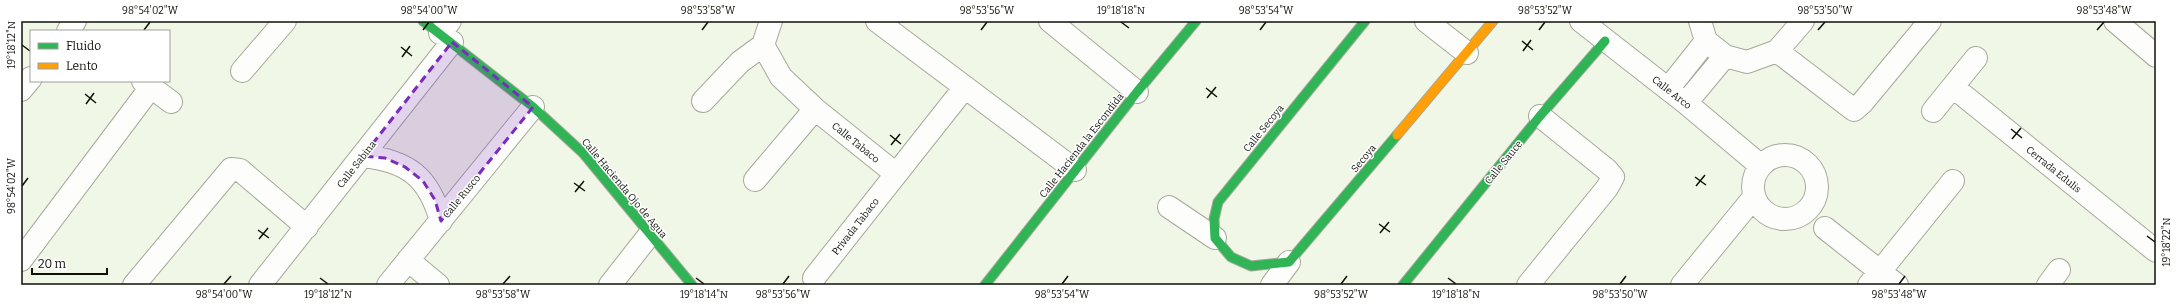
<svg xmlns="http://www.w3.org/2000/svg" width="2177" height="306" font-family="Bitter,serif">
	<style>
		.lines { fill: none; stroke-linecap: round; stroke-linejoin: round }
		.street-casing { stroke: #a5a99c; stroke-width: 24 }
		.fast-casing { stroke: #a5a99c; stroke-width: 11 }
		.slow-casing { stroke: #a5a99c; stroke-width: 11 }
		.street { stroke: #fdfefb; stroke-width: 22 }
		.fast { stroke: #30b455; stroke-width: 9 }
		.slow { stroke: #ff9f0a; stroke-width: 9 }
		.marked { fill: #7b2cbf; fill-opacity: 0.2; stroke: #7b2cbf; stroke-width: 3; stroke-dasharray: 8 5; stroke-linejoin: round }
		.ticks { fill: none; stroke: #0e1108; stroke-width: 1.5 }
		.labels { text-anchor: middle; stroke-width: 3; stroke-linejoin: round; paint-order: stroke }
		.street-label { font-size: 10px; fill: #0e1108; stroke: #fff }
		.neatline { fill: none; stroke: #0e1108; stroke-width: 1.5 }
		.ticks-label { font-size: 10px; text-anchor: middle; fill: #0e1108 }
	</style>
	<rect width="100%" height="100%" fill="#f1f7e6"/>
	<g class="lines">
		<g class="street-casing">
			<path id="street" d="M 771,21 L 763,45 L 781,77 L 815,109 L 896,174
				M 877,21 L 1075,170
				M 1050,21 L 1137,92
				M 1426,21 L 1467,53
				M 1581,21 L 1686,103 L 1761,166
				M 1700,21 L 1706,41 L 1725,56 L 1747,62 L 1777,51 L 1803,21
				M 2115,21 L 2156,56
				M 68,31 L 75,21
				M 440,33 L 450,21
				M 1777,51 L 1854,110 L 1862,103 L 1930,21
				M 242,71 L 285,21
				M 143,81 L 171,102
				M 1953,87 L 2156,251
				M 1668,89 L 1706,41
				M 21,90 L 31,78
				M 703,101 L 740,62 L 763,45
				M 1686,103 L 1725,56
				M 1933,111 L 1976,58
				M1753 187a32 32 0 1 1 64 0a32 32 0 1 1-64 0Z
				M 363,156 C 408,161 429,177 441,221
				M 755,180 L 815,109
				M 1169,207 L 1215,238
				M 1825,228 L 1897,285
				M 21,260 L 151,87
				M 408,260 L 438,285
				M 814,278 L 965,87
				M 134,285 L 231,169 L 240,170 L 307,227
				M 260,285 L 452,42
				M 388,285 L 533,107
				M 610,285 L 650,234
				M 1272,285 L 1289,262
				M 1528,285 L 1607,188 L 1613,177 L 1606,169 L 1540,116
				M 1682,285 L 1754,197
				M 1869,285 L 1953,181
				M 2048,285 L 2059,270"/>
		</g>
		<g class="fast-casing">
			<path id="fast" d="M 423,21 L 533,107 L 583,153 L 692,285
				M 1365,21 L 1218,202 L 1214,219 L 1215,238 L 1231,257 L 1251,266 L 1289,262 L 1397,135
				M 985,285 L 1137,92 L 1196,21
				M 1403,285 L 1540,116 L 1605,41"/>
		</g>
		<g class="slow-casing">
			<path id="slow" d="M 1397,135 L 1493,21"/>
		</g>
		<use href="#street" class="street"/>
		<use href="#fast" class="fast"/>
		<use href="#slow" class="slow"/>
	</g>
	<path class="marked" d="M 452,42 L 533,107 L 441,221 L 435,200 L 423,181 L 405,167 L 385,158 L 363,156 Z"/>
	<path class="ticks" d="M 1121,22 L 1129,28M 144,30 L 150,22M 423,30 L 429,22M 702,30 L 708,22M 981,30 L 987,22M 1260,30 L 1266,22M 1539,30 L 1545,22M 1818,30 L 1825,22M 2097,30 L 2104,22M 1522,41 L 1533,50M 22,45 L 30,51M 401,47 L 412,56M 1523,51 L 1531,40M 402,57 L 410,46M 1206,88 L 1217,97M 85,94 L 96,103M 1207,98 L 1216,87M 86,104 L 94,93M 2011,129 L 2022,138M 890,135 L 901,144M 2012,139 L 2021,128M 891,145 L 900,134M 1695,177 L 1706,185M 574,183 L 585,191M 22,186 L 28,178M 1696,186 L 1705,175M 575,192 L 584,181M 1379,224 L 1390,232M 258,230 L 269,238M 1380,233 L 1389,222M 2147,236 L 2155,242M 259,239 L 268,228M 320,278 L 328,284M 696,278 L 704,284M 1448,278 L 1456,284M 224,284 L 231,276M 503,284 L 510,276M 783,284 L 789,276M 1062,284 L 1068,276M 1341,284 L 1347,276M 1620,284 L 1626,276M 1899,284 L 1905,276"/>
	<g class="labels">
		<g class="street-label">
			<text transform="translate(1672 92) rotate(38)" y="4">Calle Arco</text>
			<text transform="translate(1263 128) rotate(-51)" y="4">Calle Secoya</text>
			<text transform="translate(856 142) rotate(39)" y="4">Calle Tabaco</text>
			<text transform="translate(1081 145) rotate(-52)" y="4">Calle Hacienda la Escondida</text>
			<text transform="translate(1363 158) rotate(-50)" y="4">Secoya</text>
			<text transform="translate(1503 162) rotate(-51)" y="4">Calle Sauce</text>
			<text transform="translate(356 164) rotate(-52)" y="4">Calle Sabina</text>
			<text transform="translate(2054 169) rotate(39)" y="4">Cerrada Edulis</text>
			<text transform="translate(625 188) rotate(50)" y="4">Calle Hacienda Ojo de Agua</text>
			<text transform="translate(461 196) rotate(-51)" y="4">Calle Rusco</text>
			<text transform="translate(855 226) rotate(-52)" y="4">Privada Tabaco</text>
		</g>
	</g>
	<rect width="2177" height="306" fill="none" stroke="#ffffff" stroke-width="44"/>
	<rect x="30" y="30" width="140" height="52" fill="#ffffff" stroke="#9fa09c"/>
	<rect x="38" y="43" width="20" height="6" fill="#30b455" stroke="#9fa09c"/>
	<text x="66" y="50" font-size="12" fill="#0e1108">Fluido</text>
	<rect x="38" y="63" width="20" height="6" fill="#ff9f0a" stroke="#9fa09c"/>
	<text x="66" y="70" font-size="12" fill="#0e1108">Lento</text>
	<path d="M32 268v6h75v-6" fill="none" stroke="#0e1108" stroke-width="2"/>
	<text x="38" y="268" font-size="12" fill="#0e1108" stroke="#ffffff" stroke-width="3" paint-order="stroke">20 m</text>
	<rect x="22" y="22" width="2133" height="262" class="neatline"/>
	<g class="ticks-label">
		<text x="150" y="14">98°54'02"W</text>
		<text x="429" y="14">98°54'00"W</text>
		<text x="708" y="14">98°53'58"W</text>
		<text x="987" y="14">98°53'56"W</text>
		<text x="1121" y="14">19°18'18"N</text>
		<text x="1266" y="14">98°53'54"W</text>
		<text x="1545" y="14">98°53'52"W</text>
		<text x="1825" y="14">98°53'50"W</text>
		<text x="2104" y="14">98°53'48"W</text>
		<text transform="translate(11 45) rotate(-90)" y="4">19°18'12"N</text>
		<text transform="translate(11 186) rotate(-90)" y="4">98°54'02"W</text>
		<text transform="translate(2166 242) rotate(-90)" y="4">19°18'22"N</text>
		<text x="224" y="298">98°54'00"W</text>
		<text x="328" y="298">19°18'12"N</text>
		<text x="503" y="298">98°53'58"W</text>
		<text x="704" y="298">19°18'14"N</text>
		<text x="783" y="298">98°53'56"W</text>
		<text x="1062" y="298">98°53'54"W</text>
		<text x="1341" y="298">98°53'52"W</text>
		<text x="1456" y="298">19°18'18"N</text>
		<text x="1620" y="298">98°53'50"W</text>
		<text x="1899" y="298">98°53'48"W</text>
	</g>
</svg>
